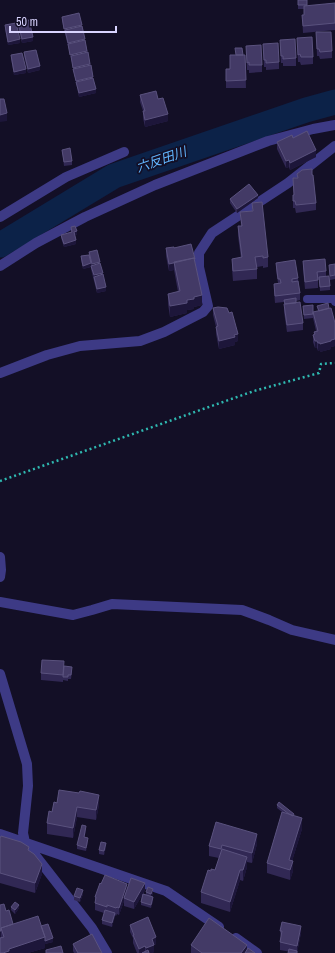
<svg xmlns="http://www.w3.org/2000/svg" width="335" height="953" font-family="'Archivo Narrow','Noto Sans JP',sans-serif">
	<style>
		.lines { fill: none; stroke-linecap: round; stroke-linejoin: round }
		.river { stroke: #0c2248; stroke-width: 25 }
		.path { stroke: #2fb8b0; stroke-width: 2.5; stroke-dasharray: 2 3; stroke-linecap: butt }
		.lane { stroke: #3d3a85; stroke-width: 8 }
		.street { stroke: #3d3a85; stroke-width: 10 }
		.wall { fill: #312854 }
		.shaded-wall { fill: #1d163a }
		.building { fill: #433a66; stroke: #5a527e }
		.labels { text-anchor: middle; stroke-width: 3.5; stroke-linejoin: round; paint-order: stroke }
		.water-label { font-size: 13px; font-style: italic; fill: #62b6ff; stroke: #130f26 }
	</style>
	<rect width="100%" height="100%" fill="#130f26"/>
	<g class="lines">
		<path class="river" d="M 0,245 L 114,176 L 306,110 L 335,102"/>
		<path class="path" d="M 0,481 L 254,391 L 319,373 L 321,364 L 335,363"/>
		<path class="lane" d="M 307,299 L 334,299 L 335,302"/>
		<path class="street" d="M 0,217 L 66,177 L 124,152
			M 0,266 L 36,243 L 85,217 L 155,185 L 268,141 L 313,129 L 335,125
			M 0,373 L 47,355 L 80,346 L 140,341 L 164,332 L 203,312 L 208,306 L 199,267 L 199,253 L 212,233 L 288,183 L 335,146
			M 0,557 L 1,570 L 0,577
			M 0,602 L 73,615 L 92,610 L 112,604 L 242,610 L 269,620 L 292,630 L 335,640
			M 0,674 L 27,764 L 28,786 L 23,833 L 25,842 L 92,928 L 107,953
			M 0,834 L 166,891 L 219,927
			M 236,938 L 257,953"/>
	</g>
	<path class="wall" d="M 298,0 L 307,0 L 307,6 L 335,3 L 335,30 L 303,33 L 302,15 L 304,15 L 304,9 L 298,9 Z
		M 62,17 L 82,26 L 93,78 L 96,93 L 79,97 L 71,58 L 65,34 L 62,21 Z
		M 18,23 L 33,41 L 22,43 L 18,27 Z
		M 5,25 L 20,43 L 8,45 L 5,29 Z
		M 316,32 L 332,51 L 332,58 L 320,59 L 319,56 L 317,56 Z
		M 263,44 L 279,62 L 279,69 L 266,70 L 266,67 L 264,67 Z
		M 297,45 L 313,57 L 313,64 L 301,65 L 300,62 L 298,62 Z
		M 246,46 L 262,65 L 262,72 L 249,73 L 249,70 L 247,70 Z
		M 280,47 L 296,58 L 296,66 L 283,66 L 283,63 L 281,63 Z
		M 24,52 L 40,70 L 28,73 L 24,56 Z
		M 11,55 L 26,73 L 14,75 L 11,59 Z
		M 243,55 L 245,55 L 246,88 L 226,88 L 226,69 L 230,69 Z
		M 140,95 L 158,99 L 168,121 L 145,127 L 143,118 L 143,111 L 140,102 Z
		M 293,138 L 316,157 L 290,170 L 289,167 L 286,168 L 277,149 L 277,142 Z
		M 62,150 L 72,161 L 72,165 L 64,166 Z
		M 312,175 L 316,203 L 316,210 L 296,213 L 295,208 L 293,208 L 293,195 L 294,195 L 293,178 Z
		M 258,198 L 237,213 L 230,203 L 230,199 Z
		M 252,203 L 268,257 L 268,267 L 263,268 L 263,266 L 257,267 L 257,279 L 233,281 L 232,269 L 232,259 L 241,258 L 238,236 L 238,226 L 241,226 L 240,212 L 252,211 Z
		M 71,227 L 77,235 L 75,235 L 76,244 L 64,247 L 61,238 L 61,235 L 71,232 Z
		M 166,248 L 174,248 L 195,262 L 202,305 L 194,307 L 194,309 L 187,310 L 187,313 L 170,317 L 168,304 L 168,294 L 178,292 L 174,270 L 169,271 L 166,256 Z
		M 89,252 L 100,264 L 106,291 L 97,293 L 91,269 L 91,266 L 89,256 Z
		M 81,256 L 91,267 L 83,269 L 81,260 Z
		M 303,261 L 326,271 L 326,276 L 330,286 L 330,290 L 320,291 L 319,279 L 318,280 L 318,288 L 305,289 L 303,269 Z
		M 276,263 L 298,278 L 300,293 L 300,300 L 296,301 L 303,323 L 303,330 L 287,332 L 284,312 L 284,302 L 275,303 L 274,291 L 274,284 L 278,283 L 276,270 Z
		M 335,264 L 335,279 L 330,280 L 329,265 Z
		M 303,306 L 314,312 L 318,311 L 317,306 L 329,308 L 335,323 L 335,346 L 331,347 L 331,349 L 320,352 L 320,350 L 318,351 L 317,348 L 315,348 L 313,342 L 313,335 L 314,335 L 314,332 L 316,331 L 313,318 L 304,319 Z
		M 213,308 L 238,341 L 235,342 L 235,345 L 219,349 L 216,334 L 216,327 L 213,315 Z
		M 64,669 L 72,671 L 71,679 L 68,679 L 68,681 L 63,680 L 63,677 L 63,682 L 41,680 L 41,673 Z
		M 54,802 L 99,805 L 96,820 L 77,817 L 73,838 L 47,834 L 47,823 L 52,812 Z
		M 277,805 L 294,816 L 302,829 L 292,861 L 293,871 L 290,880 L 267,873 L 267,863 L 282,812 L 277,808 Z
		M 216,822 L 257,844 L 252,863 L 247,862 L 247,867 L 243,881 L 240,880 L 230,912 L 201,903 L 201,892 L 211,871 L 215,870 L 219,858 L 209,856 L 209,846 Z
		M 86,830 L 84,838 L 88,842 L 86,851 L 77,849 L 77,845 Z
		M 0,838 L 29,851 L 42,874 L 35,893 L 0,883 Z
		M 106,847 L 104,855 L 99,854 L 99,850 Z
		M 127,889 L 145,890 L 143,894 L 146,895 L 146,892 L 153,893 L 152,896 L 153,901 L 151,908 L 141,905 L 141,902 L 142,895 L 134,909 L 124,906 L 124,901 L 119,915 L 117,914 L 116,916 L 115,915 L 112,927 L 102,924 L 102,920 L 104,913 L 95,910 L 95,897 Z
		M 83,894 L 80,902 L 74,900 L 74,896 Z
		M 0,905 L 6,911 L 13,924 L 41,926 L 53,942 L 45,944 L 45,948 L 28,953 L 0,953 Z
		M 11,907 L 19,908 L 15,914 L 11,910 Z
		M 130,925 L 156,944 L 154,945 L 154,952 L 152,953 L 137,953 L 133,943 L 133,938 L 130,932 Z
		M 280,931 L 301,933 L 297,953 L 280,950 L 280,942 L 281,938 Z
		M 73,944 L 102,953 L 74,953 L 73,951 Z
		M 191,945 L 247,950 L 255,953 L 191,953 Z"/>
	<path class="shaded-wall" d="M 82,25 L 82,29 L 65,30 L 64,33 L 64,29 Z
		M 33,37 L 33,41 L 22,43 L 22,39 Z
		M 20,39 L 20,43 L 8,45 L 8,42 Z
		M 85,39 L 85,42 L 68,44 L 68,46 L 68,43 Z
		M 87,51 L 87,54 L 71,56 L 70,58 L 70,55 Z
		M 90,64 L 90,67 L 73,69 L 73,71 L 73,68 Z
		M 40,66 L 40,70 L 28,73 L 28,69 Z
		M 26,69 L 26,73 L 14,75 L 14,72 Z
		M 93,77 L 93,80 L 76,82 L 76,84 L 76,81 Z
		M 96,89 L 96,93 L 79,97 L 79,93 Z
		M 7,113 L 7,121 L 0,122 L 0,115 Z
		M 168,114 L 168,121 L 145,127 L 145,120 Z
		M 316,150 L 316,157 L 290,170 L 290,163 Z
		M 289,160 L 289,167 L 286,168 L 286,161 Z
		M 258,195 L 258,198 L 237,213 L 237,209 Z
		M 77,231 L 77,235 L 74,235 L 74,232 Z
		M 76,240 L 76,244 L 64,247 L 64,244 Z
		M 100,262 L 100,266 L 92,268 L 92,264 Z
		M 91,263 L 91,267 L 83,269 L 83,266 Z
		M 174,263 L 174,270 L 169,271 L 169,264 Z
		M 103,273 L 103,276 L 94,277 L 94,279 L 94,275 Z
		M 106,287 L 106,291 L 97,293 L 97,289 Z
		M 202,295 L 202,305 L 194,307 L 194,309 L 187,310 L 187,313 L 170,317 L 170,306 L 187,300 L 194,297 Z
		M 238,334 L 238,341 L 235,342 L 235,345 L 219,349 L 219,341 Z
		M 335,339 L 335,346 L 331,347 L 331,349 L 320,352 L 320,344 Z
		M 315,341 L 317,341 L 317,348 L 315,348 Z
		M 318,343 L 320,343 L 320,350 L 318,351 Z
		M 99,795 L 99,805 L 96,820 L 96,810 Z
		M 77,807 L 77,817 L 73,838 L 73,828 Z
		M 302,818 L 302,829 L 289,871 L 289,860 Z
		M 86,826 L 86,830 L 84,841 L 84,837 Z
		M 257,834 L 257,844 L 252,863 L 252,853 Z
		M 88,838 L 88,842 L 86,851 L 86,848 Z
		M 106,843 L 106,847 L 104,855 L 104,851 Z
		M 247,857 L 247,867 L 243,881 L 243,870 Z
		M 293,861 L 293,871 L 290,880 L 290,870 Z
		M 42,864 L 42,874 L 35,893 L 35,883 Z
		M 240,870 L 240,880 L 230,912 L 230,902 Z
		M 145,883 L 145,890 L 134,909 L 134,902 Z
		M 127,884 L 127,891 L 124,898 L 124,901 L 119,915 L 119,908 Z
		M 153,889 L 153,893 L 151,898 L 151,894 Z
		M 83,890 L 83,894 L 80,902 L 80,898 Z
		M 153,897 L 153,901 L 151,908 L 151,905 Z
		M 19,905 L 19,908 L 15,914 L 15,910 Z
		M 115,913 L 115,917 L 112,927 L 112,923 Z
		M 301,926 L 301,933 L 297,953 L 297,946 Z
		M 0,931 L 1,931 L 1,938 L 0,938 Z
		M 45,937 L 53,938 L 53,942 L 45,944 L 45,948 L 28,953 L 3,953 L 9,949 Z
		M 156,937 L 156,944 L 154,945 L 154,952 L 152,953 L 146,953 L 146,948 L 152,939 Z
		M 247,945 L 247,953 L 241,953 Z
		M 145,946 L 145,953 L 139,953 L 139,949 Z"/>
	<path class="building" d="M 298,0 L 307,0 L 307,5 L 298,5 Z
		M 335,3 L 335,23 L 303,26 L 302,15 L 304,15 L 304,6 Z
		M 79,13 L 82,25 L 64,29 L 62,17 Z
		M 29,20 L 33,37 L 22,39 L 18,23 Z
		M 16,23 L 20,39 L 8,42 L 5,25 Z
		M 82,26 L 85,39 L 68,43 L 65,30 Z
		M 316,32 L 331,32 L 332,51 L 320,52 L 319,49 L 317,49 Z
		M 312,37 L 313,57 L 301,57 L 300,54 L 298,55 L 297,38 Z
		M 295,39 L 296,58 L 283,59 L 283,56 L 281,56 L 280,40 Z
		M 85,40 L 87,51 L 70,55 L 68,44 Z
		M 278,43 L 279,62 L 266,63 L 266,60 L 264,60 L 263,44 Z
		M 261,45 L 262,65 L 249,65 L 249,62 L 247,63 L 246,46 Z
		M 235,48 L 242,48 L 243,55 L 236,55 Z
		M 36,50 L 40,66 L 28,69 L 24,52 Z
		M 88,52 L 90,64 L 73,68 L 71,56 Z
		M 22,53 L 26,69 L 14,72 L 11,55 Z
		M 230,55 L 245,55 L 246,80 L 226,81 L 226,69 L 230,69 Z
		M 91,65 L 93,77 L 76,81 L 73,69 Z
		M 93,78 L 96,89 L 79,93 L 76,82 Z
		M 156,91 L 158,99 L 163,98 L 168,114 L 145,120 L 143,111 L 145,111 L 140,95 Z
		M 0,99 L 4,99 L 7,113 L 0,115 Z
		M 307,131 L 316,150 L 290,163 L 289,160 L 286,161 L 277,142 L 292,135 L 293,138 Z
		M 70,148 L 72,161 L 64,162 L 62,150 Z
		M 312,169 L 312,175 L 313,175 L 316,203 L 296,205 L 295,201 L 293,201 L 293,195 L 294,195 L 293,178 L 298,178 L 297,174 L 302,170 Z
		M 249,184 L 258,195 L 237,209 L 230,199 Z
		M 262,202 L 268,257 L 263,258 L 263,256 L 255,257 L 257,269 L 233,271 L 232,259 L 242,257 L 238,226 L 242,226 L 240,212 L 253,211 L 252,203 Z
		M 75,226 L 77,231 L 74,232 L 76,240 L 64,244 L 61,235 L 72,232 L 71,227 Z
		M 191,244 L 195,259 L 194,258 L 169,264 L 166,248 L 174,247 L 174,248 Z
		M 97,250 L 100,262 L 92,264 L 89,252 Z
		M 89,255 L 91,263 L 83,266 L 81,256 Z
		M 194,258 L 202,295 L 194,297 L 194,299 L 187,300 L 187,303 L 170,306 L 168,294 L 180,291 L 174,262 Z
		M 325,259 L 326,271 L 317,272 L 318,280 L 305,282 L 303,261 Z
		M 295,260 L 298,278 L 292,279 L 292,282 L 298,281 L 300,293 L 275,296 L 274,284 L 281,283 L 280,279 L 278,279 L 276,263 Z
		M 100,263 L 103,273 L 94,275 L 91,266 Z
		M 335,264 L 335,275 L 330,276 L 329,265 Z
		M 103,274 L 106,287 L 97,289 L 94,277 Z
		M 329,276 L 330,286 L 320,287 L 319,277 Z
		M 296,298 L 296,303 L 285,304 L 284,300 Z
		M 300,302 L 303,323 L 287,325 L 284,304 Z
		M 328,303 L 329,308 L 319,311 L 317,306 Z
		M 313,305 L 313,314 L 304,315 L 303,306 Z
		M 218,307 L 227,308 L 229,313 L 232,312 L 238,334 L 234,335 L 235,337 L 219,341 L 216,327 L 218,326 L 213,308 Z
		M 331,308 L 335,323 L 335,339 L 331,340 L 331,341 L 320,344 L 320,343 L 318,343 L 317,341 L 315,341 L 313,335 L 315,334 L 314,332 L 318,331 L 313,312 Z
		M 42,660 L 64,661 L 63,675 L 41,673 Z
		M 64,666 L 72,667 L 71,675 L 68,675 L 68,677 L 63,677 Z
		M 59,790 L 79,793 L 80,791 L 99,795 L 96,810 L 77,807 L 73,828 L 47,823 L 49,811 L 52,812 L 54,802 L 57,803 Z
		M 279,802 L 294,814 L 293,816 L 289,814 L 277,805 Z
		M 282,812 L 302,818 L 289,860 L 293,861 L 290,870 L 267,863 Z
		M 216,822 L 257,834 L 252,853 L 222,845 L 221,849 L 209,846 Z
		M 82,825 L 86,826 L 84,837 L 88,838 L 86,848 L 77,845 Z
		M 1,836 L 21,842 L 29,847 L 28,850 L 34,854 L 42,864 L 35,883 L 0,873 L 0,838 Z
		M 101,842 L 106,843 L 104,851 L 99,850 Z
		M 222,849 L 247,857 L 243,870 L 240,870 L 230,902 L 201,892 L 208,870 L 211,871 L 211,869 L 215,870 Z
		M 105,875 L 127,884 L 119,908 L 117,907 L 116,908 L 107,905 L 107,907 L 95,903 L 96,897 L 95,897 L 100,883 L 101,884 Z
		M 131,878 L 145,883 L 134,902 L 124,898 Z
		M 148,887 L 153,889 L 151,894 L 146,892 Z
		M 77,888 L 83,890 L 80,898 L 74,896 Z
		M 143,894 L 153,897 L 151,905 L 141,902 Z
		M 15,902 L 19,905 L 15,910 L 11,907 Z
		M 4,904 L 6,911 L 9,910 L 13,924 L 1,928 L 1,931 L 0,931 L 0,905 Z
		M 105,910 L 115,913 L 112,923 L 102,920 Z
		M 38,916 L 45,937 L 9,949 L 9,951 L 3,953 L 0,953 L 0,938 L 4,937 L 1,928 Z
		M 148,917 L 156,937 L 152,939 L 154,945 L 146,948 L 145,946 L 139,949 L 133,935 L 134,935 L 130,925 Z
		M 209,918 L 247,945 L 241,953 L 202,953 L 191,945 Z
		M 282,922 L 301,926 L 297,946 L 280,942 L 282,931 L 280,931 Z
		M 48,924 L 53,938 L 45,941 L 45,937 L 41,926 Z
		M 92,934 L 102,953 L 78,953 L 73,944 Z
		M 61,946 L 63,953 L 46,953 L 46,950 Z
		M 248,948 L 255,953 L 245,953 Z
		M 289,949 L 297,951 L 297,953 L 288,953 Z
		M 148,950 L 149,953 L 142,953 Z"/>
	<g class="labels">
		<g class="water-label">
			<text transform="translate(161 159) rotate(-19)" y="5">六反田川</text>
		</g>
	</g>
	<path d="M10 26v6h106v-6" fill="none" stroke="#d9d4ff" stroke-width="2"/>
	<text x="16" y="26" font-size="12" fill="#d9d4ff" stroke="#130f26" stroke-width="3" paint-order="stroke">50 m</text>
</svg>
